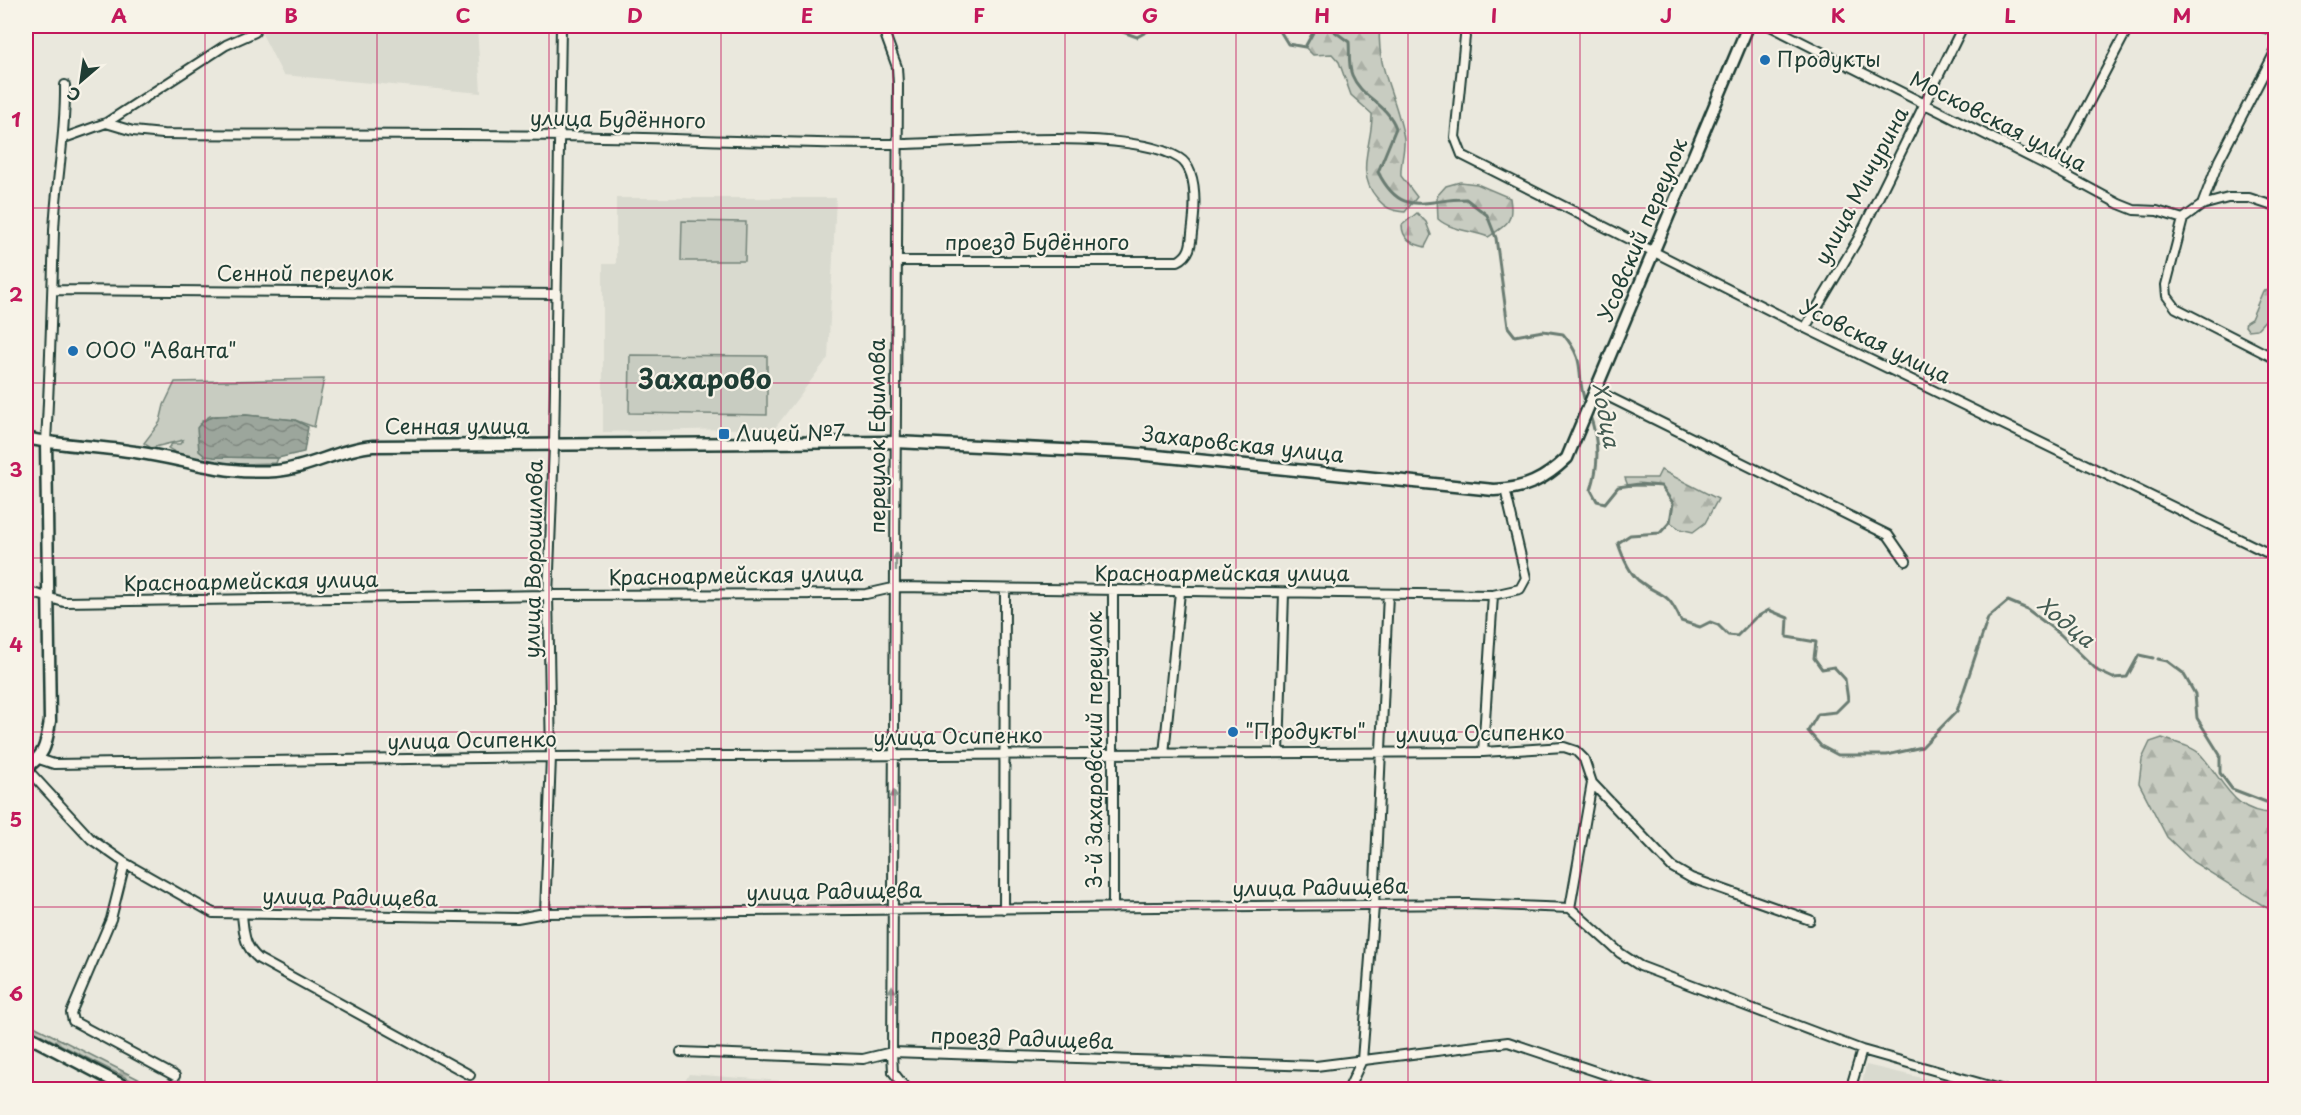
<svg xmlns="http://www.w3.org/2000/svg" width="2301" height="1115" font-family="'Playpen Sans',sans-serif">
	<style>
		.built { fill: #d9dacf }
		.green { fill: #c8ccc1; stroke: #74847a; stroke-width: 1.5 }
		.forest { fill: url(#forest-firs); stroke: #74847a; stroke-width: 1.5 }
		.water { fill: url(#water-waves); stroke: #6a7c72; stroke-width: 1.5 }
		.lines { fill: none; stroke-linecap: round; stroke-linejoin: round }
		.stream { stroke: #6a7c72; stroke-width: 3 }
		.street-casing { stroke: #1f3d34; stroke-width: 12 }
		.secondary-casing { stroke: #1f3d34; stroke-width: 15 }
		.street { stroke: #f7f3e8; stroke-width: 8 }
		.secondary { stroke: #f7f3e8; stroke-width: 10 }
		.oneway { fill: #8b988e }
		.grid { fill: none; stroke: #c2185b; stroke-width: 1.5; stroke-opacity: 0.55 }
		.poi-dot { fill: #1f6fb2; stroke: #f7f3e8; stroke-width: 2 }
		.labels { text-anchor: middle; stroke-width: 4.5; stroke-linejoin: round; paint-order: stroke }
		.poi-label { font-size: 21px; fill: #1f3d34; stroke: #f7f3e8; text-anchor: start }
		.street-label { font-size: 21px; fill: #1f3d34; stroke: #f7f3e8 }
		.water-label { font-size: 22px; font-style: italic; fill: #445c53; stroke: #f7f3e8 }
		.district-label { font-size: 27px; font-weight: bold; fill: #1f3d34; stroke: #f7f3e8 }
		.neatline { fill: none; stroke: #c2185b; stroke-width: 2 }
		.grid-label { font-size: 20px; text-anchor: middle; font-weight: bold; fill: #c2185b }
	</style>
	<defs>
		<pattern id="forest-firs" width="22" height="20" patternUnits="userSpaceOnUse" patternTransform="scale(1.5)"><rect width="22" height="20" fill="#c8ccc1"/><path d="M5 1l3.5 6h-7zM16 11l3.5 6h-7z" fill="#abb0a6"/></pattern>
		<pattern id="water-waves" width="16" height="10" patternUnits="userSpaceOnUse" patternTransform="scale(1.5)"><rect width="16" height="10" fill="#9ca69c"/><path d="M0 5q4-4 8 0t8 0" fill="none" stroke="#7f8880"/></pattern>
	</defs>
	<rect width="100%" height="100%" fill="#eae8dd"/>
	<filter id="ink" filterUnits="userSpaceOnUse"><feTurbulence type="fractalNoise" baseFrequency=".0167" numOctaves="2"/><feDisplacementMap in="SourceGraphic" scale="12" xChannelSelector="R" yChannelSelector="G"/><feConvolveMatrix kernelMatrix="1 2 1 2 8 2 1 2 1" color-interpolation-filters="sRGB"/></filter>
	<g filter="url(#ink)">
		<path class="built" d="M 258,26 L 477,26 L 481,93 L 283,75 Z
			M 616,198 L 836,198 L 828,358 L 775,428 L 603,432 L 603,264 L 616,264 Z
			M 1866,1065 L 1970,1089 L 1861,1089 Z
			M 689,1074 L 836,1085 L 855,1089 L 681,1089 Z"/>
		<path class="green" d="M 682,221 L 746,222 L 745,261 L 681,261 Z
			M 630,355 L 767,356 L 767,415 L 629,413 Z
			M 324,379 L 314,427 L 295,420 L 246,415 L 210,416 L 202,421 L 214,457 L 278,458 L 276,463 C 242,464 198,468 168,448 L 172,444 L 180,444 L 183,440 L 151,448 L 144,443 L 160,422 L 164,405 L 175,382 Z"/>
		<path class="forest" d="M 1325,26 L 1380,26 C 1375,67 1398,99 1404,139 C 1405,151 1400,164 1401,176 L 1417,197 L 1405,212 C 1392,211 1385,208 1377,198 C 1354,172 1373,143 1372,114 L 1351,95 L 1339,62 L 1332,54 L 1313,55 L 1305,47 L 1316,27 Z
			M 1460,182 L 1477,184 L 1510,198 C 1514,222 1507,225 1488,237 C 1473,231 1450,230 1438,219 L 1437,196 L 1446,186 Z
			M 1417,213 L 1426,222 L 1431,235 L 1425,247 C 1412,244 1402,239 1402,225 Z
			M 2271,290 L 2275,292 C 2276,308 2268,318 2257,329 L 2248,330 L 2245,326 L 2246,322 L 2251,319 L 2263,291 Z
			M 1661,470 L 1718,499 L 1705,523 L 1693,532 L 1680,529 L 1670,522 L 1673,503 L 1661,486 L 1628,486 L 1625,478 L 1657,478 Z
			M 2162,738 C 2173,742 2193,746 2201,755 C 2225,782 2233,814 2275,813 L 2275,913 L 2193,862 L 2167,837 L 2139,783 L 2142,759 L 2150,742 Z
			M 26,1022 L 158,1089 L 148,1089 L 26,1027 Z"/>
		<path class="water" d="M 246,415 L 295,420 L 308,427 L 304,452 L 278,458 L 214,457 L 205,456 L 199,451 L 197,428 C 209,411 227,417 246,415 Z"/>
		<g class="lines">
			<path class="stream" d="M 1120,26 L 1123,32 L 1137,37 L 1148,31 L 1147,26
				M 1277,26 L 1288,44 L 1305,47 L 1316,27 L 1325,26
				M 1327,26 L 1349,42 C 1350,52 1348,65 1352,75 C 1361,98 1386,102 1396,128 L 1378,172 C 1402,219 1423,199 1466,199 L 1487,215 L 1496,238 L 1508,327 L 1515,336 L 1543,331 L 1563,334 C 1589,365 1574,373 1586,404
				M 1589,413 C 1599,439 1600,463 1591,490 L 1597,501 L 1605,503 L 1618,487 L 1639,484 L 1661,486 L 1673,503 L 1670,522 L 1660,533 L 1630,535 L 1618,543 C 1622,555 1628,571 1638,580 C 1661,599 1666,587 1681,621 L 1700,627 L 1710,622 L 1718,625 L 1728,635 L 1737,636 L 1755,618 L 1769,610 L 1788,618 L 1787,637 L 1816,642 L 1814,658 L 1822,669 L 1834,667 L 1845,679 L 1848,700 L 1836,712 L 1818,714 L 1808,731 L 1821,746 L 1838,755 L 1887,755 L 1922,747 L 1957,711 L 1988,618 L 2008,601 L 2027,609 L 2060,634 L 2098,671 L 2113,678 L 2127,677 L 2139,655 L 2153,658
				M 2158,659 L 2167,661 L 2183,673 L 2195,694 L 2197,718 L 2220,755 L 2220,773 L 2232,789 L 2266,802 L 2276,802"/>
			<g class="street-casing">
				<path id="street" d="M 882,26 L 897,67 L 898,84 L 892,1052 L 893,1072 L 907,1090
					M 1466,26 L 1455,137 L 1462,155 L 1805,328 L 2276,557
					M 1770,26 L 2054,169 L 2119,204 L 2134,210 L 2157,211 L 2183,219
					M 2258,26 L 2276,31
					M 106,123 L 226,45 L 255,32
					M 64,138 L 106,123 L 133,131 L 163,134 C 296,135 429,134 561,136 C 673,138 785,144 897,144 C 961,144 1128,126 1179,158 C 1199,170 1195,212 1192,233 C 1191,245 1190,255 1178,261 L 896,261
					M 2054,169 L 2129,26
					M 2202,205 L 2219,160 L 2276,50
					M 2276,207 L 2249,198 L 2228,198 L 2202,205 L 2183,219 L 2166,285 L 2167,296 L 2176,308 L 2276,359
					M 53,290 L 555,294
					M 1805,328 L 1858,239 L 1963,26
					M 1595,390 L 1888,535 L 1906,561
					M 46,442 C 50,371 52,301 54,231 C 56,182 66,134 65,85
					M 26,591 L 64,602 L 548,595 L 866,594 L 897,587 L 1493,595 L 1520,589 L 1526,578 L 1505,489
					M 1113,592 L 1113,908
					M 1483,752 L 1493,595
					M 1279,753 L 1284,593
					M 1164,754 L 1180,592
					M 39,759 L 54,764 L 551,757 L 1483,752 L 1564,747 L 1576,751 L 1584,759 L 1592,783 L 1672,867 L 1691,878 L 1810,920
					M 26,768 L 91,839 L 125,863 L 213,913 L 517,918 L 545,913 L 1469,904 L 1570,908
					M 125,863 L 111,919 L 71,1013 L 73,1021 L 175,1076
					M 1570,908 L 1620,953 L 1640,966 L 1862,1050 L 2004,1090
					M 1570,908 L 1592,783
					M 1004,909 L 1005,590
					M 545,913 L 551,757 L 548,595 L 554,446 L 561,26
					M 242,915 C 244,933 244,947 259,959 L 470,1075
					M 681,1052 L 863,1059 L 892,1052 L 1316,1066 L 1508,1042 L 1652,1090
					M 1348,1090 L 1362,1060 L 1374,906 L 1388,594
					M 1850,1090 L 1862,1050"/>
			</g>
			<g class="secondary-casing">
				<path id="secondary" d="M 26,438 C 61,446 99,446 135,452 C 186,459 222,475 276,471 C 310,468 339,449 373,446 L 896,442 L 1127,453 L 1494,490 C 1525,489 1544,480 1567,458 L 1748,26
					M 26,768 C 46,754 46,744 50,721 L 46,442
					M 26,1035 L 131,1090"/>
			</g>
			<use href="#street" class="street"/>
			<use href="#secondary" class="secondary"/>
		</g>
		<defs><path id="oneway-solid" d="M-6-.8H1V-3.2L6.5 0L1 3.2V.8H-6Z" transform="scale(1.5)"/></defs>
		<g class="oneway">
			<use href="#oneway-solid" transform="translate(896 562) rotate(-90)"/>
			<use href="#oneway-solid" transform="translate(894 799) rotate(-90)"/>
			<use href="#oneway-solid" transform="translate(892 994) rotate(-89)"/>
		</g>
	</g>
	<path class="grid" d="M 205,26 L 205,1090M 377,26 L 377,1090M 549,26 L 549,1090M 721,26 L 721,1090M 893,26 L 893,1090M 1065,26 L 1065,1090M 1236,26 L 1236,1090M 1408,26 L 1408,1090M 1580,26 L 1580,1090M 1752,26 L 1752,1090M 1924,26 L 1924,1090M 2096,26 L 2096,1090M 26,208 L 2276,208M 26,383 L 2276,383M 26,558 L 2276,558M 26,732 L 2276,732M 26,907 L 2276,907"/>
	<g class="poi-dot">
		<circle cx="1765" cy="60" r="6"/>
		<circle cx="73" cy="351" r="6"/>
		<rect x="718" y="428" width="12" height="12" rx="3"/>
		<circle cx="1233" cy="732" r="6"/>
	</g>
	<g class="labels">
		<g class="poi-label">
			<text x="1777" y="67">Продукты</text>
			<text x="85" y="358">ООО "Аванта"</text>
			<text x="736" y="441">Лицей №7</text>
			<text x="1245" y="739">"Продукты"</text>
		</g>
		<g class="street-label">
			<text transform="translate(618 120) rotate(1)" y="7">улица Будённого</text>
			<text transform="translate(1998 122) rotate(27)" y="7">Московская улица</text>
			<text transform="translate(1862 186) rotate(-62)" y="7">улица Мичурина</text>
			<text transform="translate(1643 230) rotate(-67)" y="7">Усовский переулок</text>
			<text x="1037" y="250">проезд Будённого</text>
			<text x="305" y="281">Сенной переулок</text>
			<text transform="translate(1875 342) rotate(26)" y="7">Усовская улица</text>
			<text x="457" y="434">Сенная улица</text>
			<text transform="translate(878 436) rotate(-90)" y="7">переулок Ефимова</text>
			<text transform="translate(1243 445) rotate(6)" y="7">Захаровская улица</text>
			<text transform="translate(534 559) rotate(-89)" y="7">улица Ворошилова</text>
			<text x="1222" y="581">Красноармейская улица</text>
			<text transform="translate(736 576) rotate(-1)" y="7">Красноармейская улица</text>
			<text transform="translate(251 582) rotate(-1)" y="7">Красноармейская улица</text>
			<text transform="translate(1480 734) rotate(-1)" y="7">улица Осипенко</text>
			<text transform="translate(958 737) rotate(-1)" y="7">улица Осипенко</text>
			<text transform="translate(472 741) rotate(-1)" y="7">улица Осипенко</text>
			<text transform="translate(1095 750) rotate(-90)" y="7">3-й Захаровский переулок</text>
			<text transform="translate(1320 888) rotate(-1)" y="7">улица Радищева</text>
			<text transform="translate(834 892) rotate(-1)" y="7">улица Радищева</text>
			<text transform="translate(350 898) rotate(1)" y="7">улица Радищева</text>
			<text transform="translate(1022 1039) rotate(2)" y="7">проезд Радищева</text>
		</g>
		<g class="water-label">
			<text transform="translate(1606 415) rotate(79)" y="8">Ходца</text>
			<text transform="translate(2066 622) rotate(39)" y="8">Ходца</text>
		</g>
		<g class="district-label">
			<text x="705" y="389">Захарово</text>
		</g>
	</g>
	<rect width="2301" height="1115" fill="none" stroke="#f7f3e8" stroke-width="66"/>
	<g transform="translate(81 81) rotate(209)" stroke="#f7f3e8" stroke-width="4.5" paint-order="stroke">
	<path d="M0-4.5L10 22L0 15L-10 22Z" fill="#1f3d34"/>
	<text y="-9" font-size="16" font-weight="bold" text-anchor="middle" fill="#1f3d34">С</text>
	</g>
	<rect x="33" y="33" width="2235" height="1049" class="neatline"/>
	<g class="grid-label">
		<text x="119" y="23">A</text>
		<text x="291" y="23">B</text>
		<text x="463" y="23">C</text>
		<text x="635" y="23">D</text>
		<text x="807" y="23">E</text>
		<text x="979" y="23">F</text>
		<text x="1150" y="23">G</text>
		<text x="1322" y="23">H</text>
		<text x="1494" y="23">I</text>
		<text x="1666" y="23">J</text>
		<text x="1838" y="23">K</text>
		<text x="2010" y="23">L</text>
		<text x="2182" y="23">M</text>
		<text x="16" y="127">1</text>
		<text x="16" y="302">2</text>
		<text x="16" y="477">3</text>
		<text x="16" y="652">4</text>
		<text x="16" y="827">5</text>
		<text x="16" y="1001">6</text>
	</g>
</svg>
